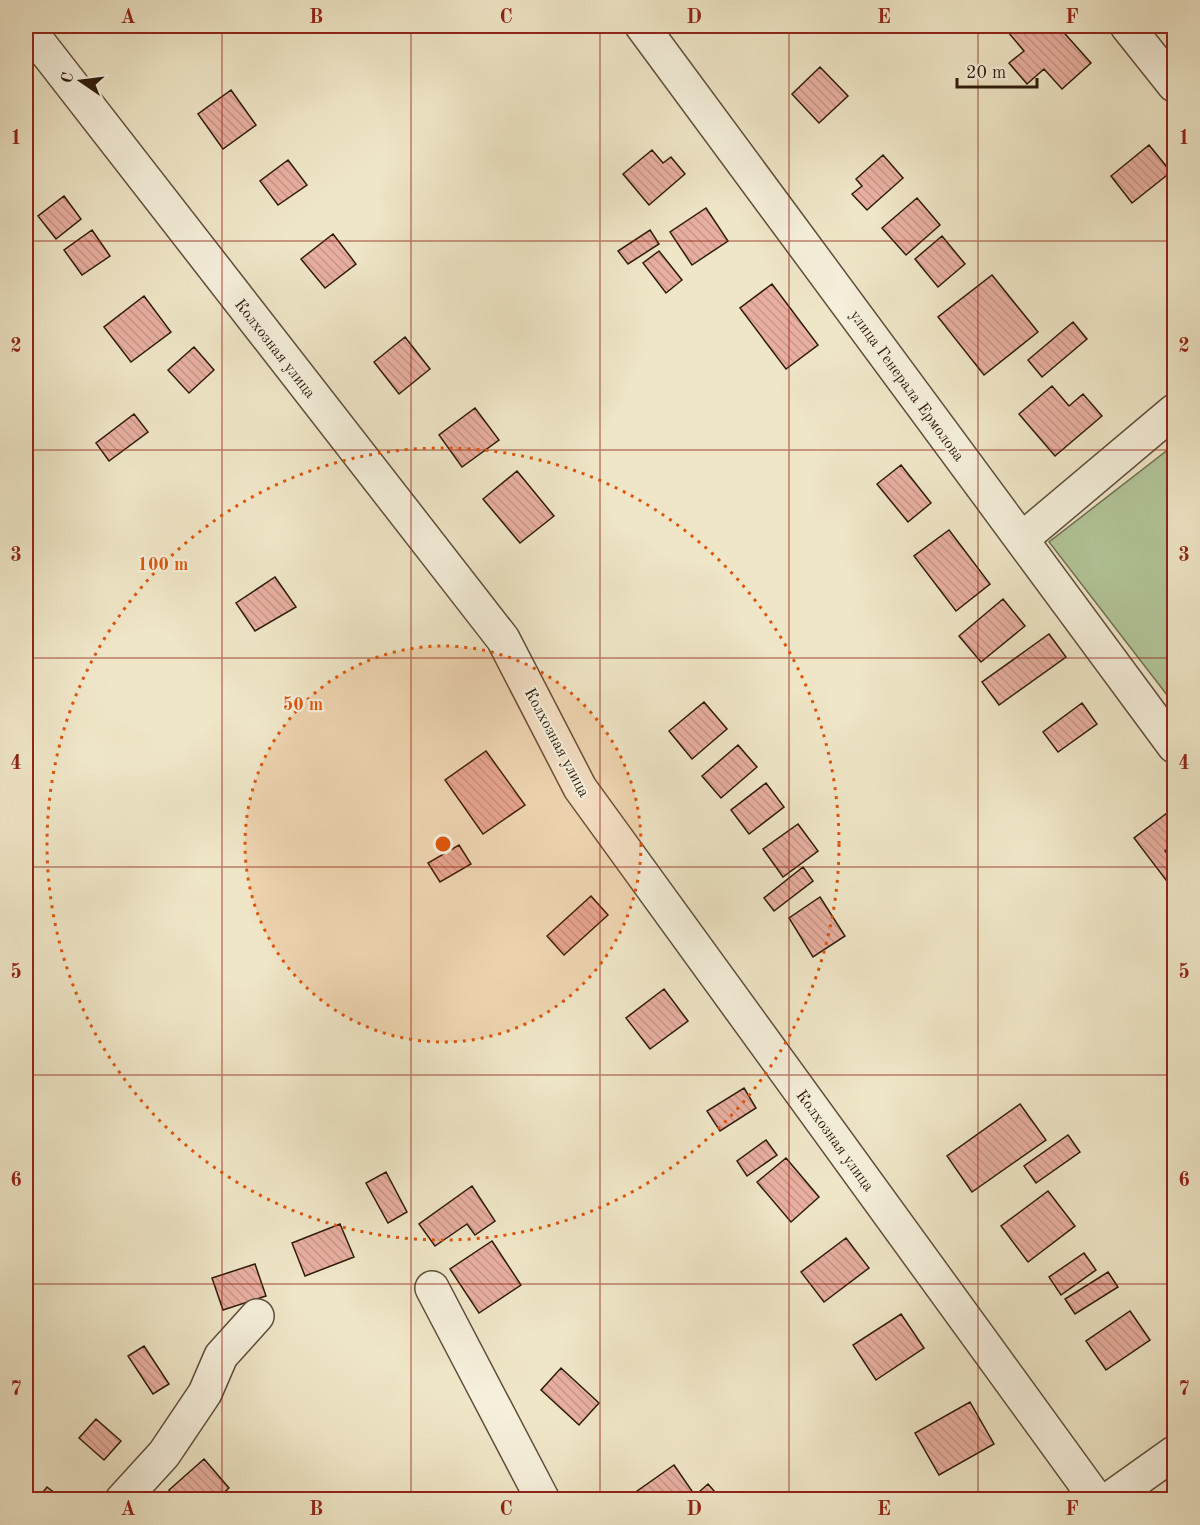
<svg xmlns="http://www.w3.org/2000/svg" width="1200" height="1525" font-family="'Old Standard TT',serif">
	<style>
		.pitch { fill: #b2c69a; stroke: #707053; stroke-width: 1.5 }
		.building { fill: url(#building-back-hatch); stroke: #2f1b0c; stroke-width: 1.5 }
		.lines { fill: none; stroke-linecap: round; stroke-linejoin: round }
		.minor-casing { stroke: #5f4e3b; stroke-width: 36 }
		.minor { stroke: #f5efdb; stroke-width: 33 }
		.grid { fill: none; stroke: #8f2418; stroke-width: 1.5; stroke-opacity: 0.55 }
		.ring { fill: none; stroke: #df560c; stroke-width: 3; stroke-dasharray: 3 6 }
		.labels { text-anchor: middle; stroke-width: 4.5; stroke-linejoin: round; paint-order: stroke }
		.street-label { font-size: 16px; fill: #2f1b0c; stroke: #f5efdb }
		.centre { fill: #df560c; stroke: #f5efdb; stroke-width: 3 }
		.ring-label { font-size: 18px; text-anchor: middle; font-weight: bold; fill: #df560c; stroke: #f5efdb; stroke-width: 4.5; stroke-linejoin: round; paint-order: stroke }
		.neatline { fill: none; stroke: #8f2418; stroke-width: 2 }
		.grid-label { font-size: 20px; text-anchor: middle; font-weight: bold; fill: #8f2418 }
	</style>
	<defs>
		<pattern id="building-back-hatch" width="6" height="6" patternUnits="userSpaceOnUse" patternTransform="scale(1.5)"><rect width="6" height="6" fill="#e8afa0"/><path d="M-1 5l2 2M0 0l6 6M5-1l2 2" fill="none" stroke="#c79689"/></pattern>
	</defs>
	<rect width="100%" height="100%" fill="#efe6c7"/>
	<filter id="stains"><feTurbulence type="fractalNoise" baseFrequency=".00333" numOctaves="4"/><feColorMatrix values="0 0 0 0 .2 0 0 0 0 .09 0 0 0 0 .02 0 0 0 .5 -.17"/></filter>
	<radialGradient id="worn" r=".72"><stop offset=".6" stop-color="#630" stop-opacity="0"/><stop offset="1" stop-color="#630" stop-opacity=".3"/></radialGradient>
	<path class="pitch" d="M 1174,445 L 1174,704 L 1049,542 Z"/>
	<path class="building" d="M 1003,26 L 1058,26 L 1091,63 L 1062,89 L 1044,69 L 1027,84 L 1009,63 L 1024,51 Z
		M 820,67 L 848,96 L 819,123 L 792,94 Z
		M 231,90 L 256,125 L 223,149 L 198,114 Z
		M 1149,145 L 1171,172 L 1132,203 L 1111,176 Z
		M 652,150 L 663,163 L 671,157 L 685,174 L 649,205 L 623,174 Z
		M 883,155 L 903,178 L 867,210 L 852,194 L 862,186 L 856,179 Z
		M 288,160 L 307,185 L 278,205 L 260,181 Z
		M 64,196 L 81,219 L 56,239 L 38,216 Z
		M 917,198 L 940,225 L 906,255 L 882,228 Z
		M 706,208 L 728,241 L 692,265 L 670,232 Z
		M 92,230 L 110,256 L 82,275 L 64,250 Z
		M 650,230 L 659,244 L 628,264 L 618,251 Z
		M 333,234 L 356,264 L 325,288 L 301,259 Z
		M 942,236 L 965,264 L 938,287 L 915,259 Z
		M 659,251 L 682,280 L 666,293 L 643,263 Z
		M 992,275 L 1038,332 L 984,375 L 938,317 Z
		M 772,284 L 818,345 L 786,369 L 740,308 Z
		M 144,296 L 171,332 L 131,362 L 104,327 Z
		M 1073,322 L 1087,339 L 1042,377 L 1028,360 Z
		M 405,337 L 430,369 L 399,394 L 374,362 Z
		M 194,347 L 214,370 L 189,393 L 168,370 Z
		M 1052,386 L 1069,406 L 1083,394 L 1102,416 L 1055,456 L 1019,414 Z
		M 475,408 L 499,440 L 462,467 L 439,435 Z
		M 134,414 L 148,432 L 109,461 L 96,443 Z
		M 901,465 L 931,503 L 908,522 L 877,484 Z
		M 517,471 L 554,516 L 520,543 L 483,499 Z
		M 949,530 L 990,584 L 956,611 L 914,556 Z
		M 275,577 L 296,607 L 255,631 L 236,603 Z
		M 1003,599 L 1025,626 L 981,662 L 959,636 Z
		M 1049,634 L 1066,657 L 999,705 L 982,682 Z
		M 704,702 L 727,729 L 692,759 L 669,731 Z
		M 1082,703 L 1097,724 L 1058,752 L 1043,732 Z
		M 738,745 L 757,767 L 721,798 L 702,776 Z
		M 486,751 L 525,805 L 483,834 L 445,780 Z
		M 766,783 L 784,807 L 749,834 L 731,810 Z
		M 1167,813 L 1174,823 L 1174,844 L 1165,851 L 1174,863 L 1174,873 L 1166,880 L 1134,838 Z
		M 798,824 L 818,851 L 783,877 L 763,849 Z
		M 459,845 L 471,864 L 440,882 L 428,863 Z
		M 803,867 L 813,881 L 774,911 L 764,898 Z
		M 591,896 L 608,915 L 564,955 L 547,936 Z
		M 820,897 L 845,936 L 813,957 L 789,918 Z
		M 664,989 L 688,1021 L 650,1049 L 626,1018 Z
		M 744,1088 L 756,1108 L 720,1131 L 707,1111 Z
		M 1020,1104 L 1046,1140 L 972,1192 L 947,1156 Z
		M 1068,1135 L 1080,1152 L 1036,1183 L 1024,1166 Z
		M 766,1140 L 777,1155 L 747,1176 L 737,1161 Z
		M 786,1158 L 819,1197 L 791,1222 L 757,1182 Z
		M 386,1172 L 407,1212 L 388,1223 L 366,1183 Z
		M 472,1186 L 495,1221 L 475,1235 L 467,1224 L 435,1246 L 419,1224 Z
		M 1048,1191 L 1075,1226 L 1028,1262 L 1001,1226 Z
		M 340,1224 L 354,1257 L 305,1276 L 292,1243 Z
		M 846,1238 L 869,1268 L 824,1302 L 801,1272 Z
		M 492,1241 L 521,1285 L 479,1313 L 450,1269 Z
		M 1084,1253 L 1096,1270 L 1061,1295 L 1049,1277 Z
		M 255,1264 L 266,1296 L 223,1310 L 212,1278 Z
		M 1108,1272 L 1118,1287 L 1075,1314 L 1065,1299 Z
		M 1130,1311 L 1150,1340 L 1106,1370 L 1086,1341 Z
		M 901,1314 L 924,1348 L 876,1380 L 853,1345 Z
		M 144,1346 L 169,1384 L 153,1394 L 128,1356 Z
		M 561,1368 L 599,1403 L 579,1425 L 541,1390 Z
		M 970,1402 L 994,1444 L 939,1475 L 915,1433 Z
		M 96,1419 L 121,1441 L 104,1460 L 79,1438 Z
		M 204,1459 L 229,1488 L 216,1500 L 178,1500 L 169,1490 Z
		M 674,1465 L 692,1491 L 680,1500 L 637,1500 L 633,1494 Z
		M 708,1484 L 722,1500 L 706,1500 L 699,1492 Z
		M 47,1487 L 64,1500 L 37,1500 Z"/>
	<g class="lines">
		<g class="minor-casing">
			<path id="minor" d="M 26,26 L 503,639 L 580,788 L 1097,1500
				M 642,26 L 1174,746
				M 1127,26 L 1174,85
				M 1022,539 L 1174,411
				M 432,1288 L 543,1500
				M 122,1500 L 164,1454 L 205,1393 L 221,1356 L 257,1316
				M 1108,1500 L 1174,1453"/>
		</g>
		<use href="#minor" class="minor"/>
	</g>
	<path class="grid" d="M 222,26 L 222,1500M 411,26 L 411,1500M 600,26 L 600,1500M 789,26 L 789,1500M 978,26 L 978,1500M 26,241 L 1174,241M 26,450 L 1174,450M 26,658 L 1174,658M 26,867 L 1174,867M 26,1075 L 1174,1075M 26,1284 L 1174,1284"/>
	<circle cx="443" cy="844" r="198" fill="#df560c" fill-opacity=".12"/>
	<g class="ring">
		<circle cx="443" cy="844" r="198"/>
		<circle cx="443" cy="844" r="396"/>
	</g>
	<g class="labels">
		<g class="street-label">
			<text transform="translate(276 348) rotate(52)" y="6">Колхозная улица</text>
			<text transform="translate(908 385) rotate(54)" y="6">улица Генерала Ермолова</text>
			<text transform="translate(558 742) rotate(62)" y="6">Колхозная улица</text>
			<text transform="translate(836 1140) rotate(54)" y="6">Колхозная улица</text>
		</g>
	</g>
	<circle cx="443" cy="844" r="9" class="centre"/>
	<g class="ring-label">
		<text x="163" y="570">100 m</text>
		<text x="303" y="710">50 m</text>
	</g>
	<rect width="1200" height="1525" fill="none" stroke="#efe6c7" stroke-width="66"/>
	<g transform="translate(81 81) rotate(284)" stroke="#f5efdb" stroke-width="4.5" paint-order="stroke">
	<path d="M0-4.5L10 22L0 15L-10 22Z" fill="#2f1b0c"/>
	<text y="-9" font-size="16" font-weight="bold" text-anchor="middle" fill="#2f1b0c">С</text>
	</g>
	<path d="M957 78v9h80v-9" fill="none" stroke="#2f1b0c" stroke-width="3"/>
	<text x="966" y="78" font-size="18" fill="#2f1b0c" stroke="#f5efdb" stroke-width="4.5" paint-order="stroke">20 m</text>
	<rect x="33" y="33" width="1134" height="1459" class="neatline"/>
	<g class="grid-label">
		<text x="128" y="23">A</text>
		<text x="316" y="23">B</text>
		<text x="506" y="23">C</text>
		<text x="694" y="23">D</text>
		<text x="884" y="23">E</text>
		<text x="1072" y="23">F</text>
		<text x="16" y="144">1</text>
		<text x="1184" y="144">1</text>
		<text x="16" y="352">2</text>
		<text x="1184" y="352">2</text>
		<text x="16" y="561">3</text>
		<text x="1184" y="561">3</text>
		<text x="16" y="769">4</text>
		<text x="1184" y="769">4</text>
		<text x="16" y="978">5</text>
		<text x="1184" y="978">5</text>
		<text x="16" y="1186">6</text>
		<text x="1184" y="1186">6</text>
		<text x="16" y="1395">7</text>
		<text x="1184" y="1395">7</text>
		<text x="128" y="1515">A</text>
		<text x="316" y="1515">B</text>
		<text x="506" y="1515">C</text>
		<text x="694" y="1515">D</text>
		<text x="884" y="1515">E</text>
		<text x="1072" y="1515">F</text>
	</g>
	<rect width="100%" height="100%" filter="url(#stains)"/>
	<rect width="100%" height="100%" fill="url(#worn)"/>
</svg>
